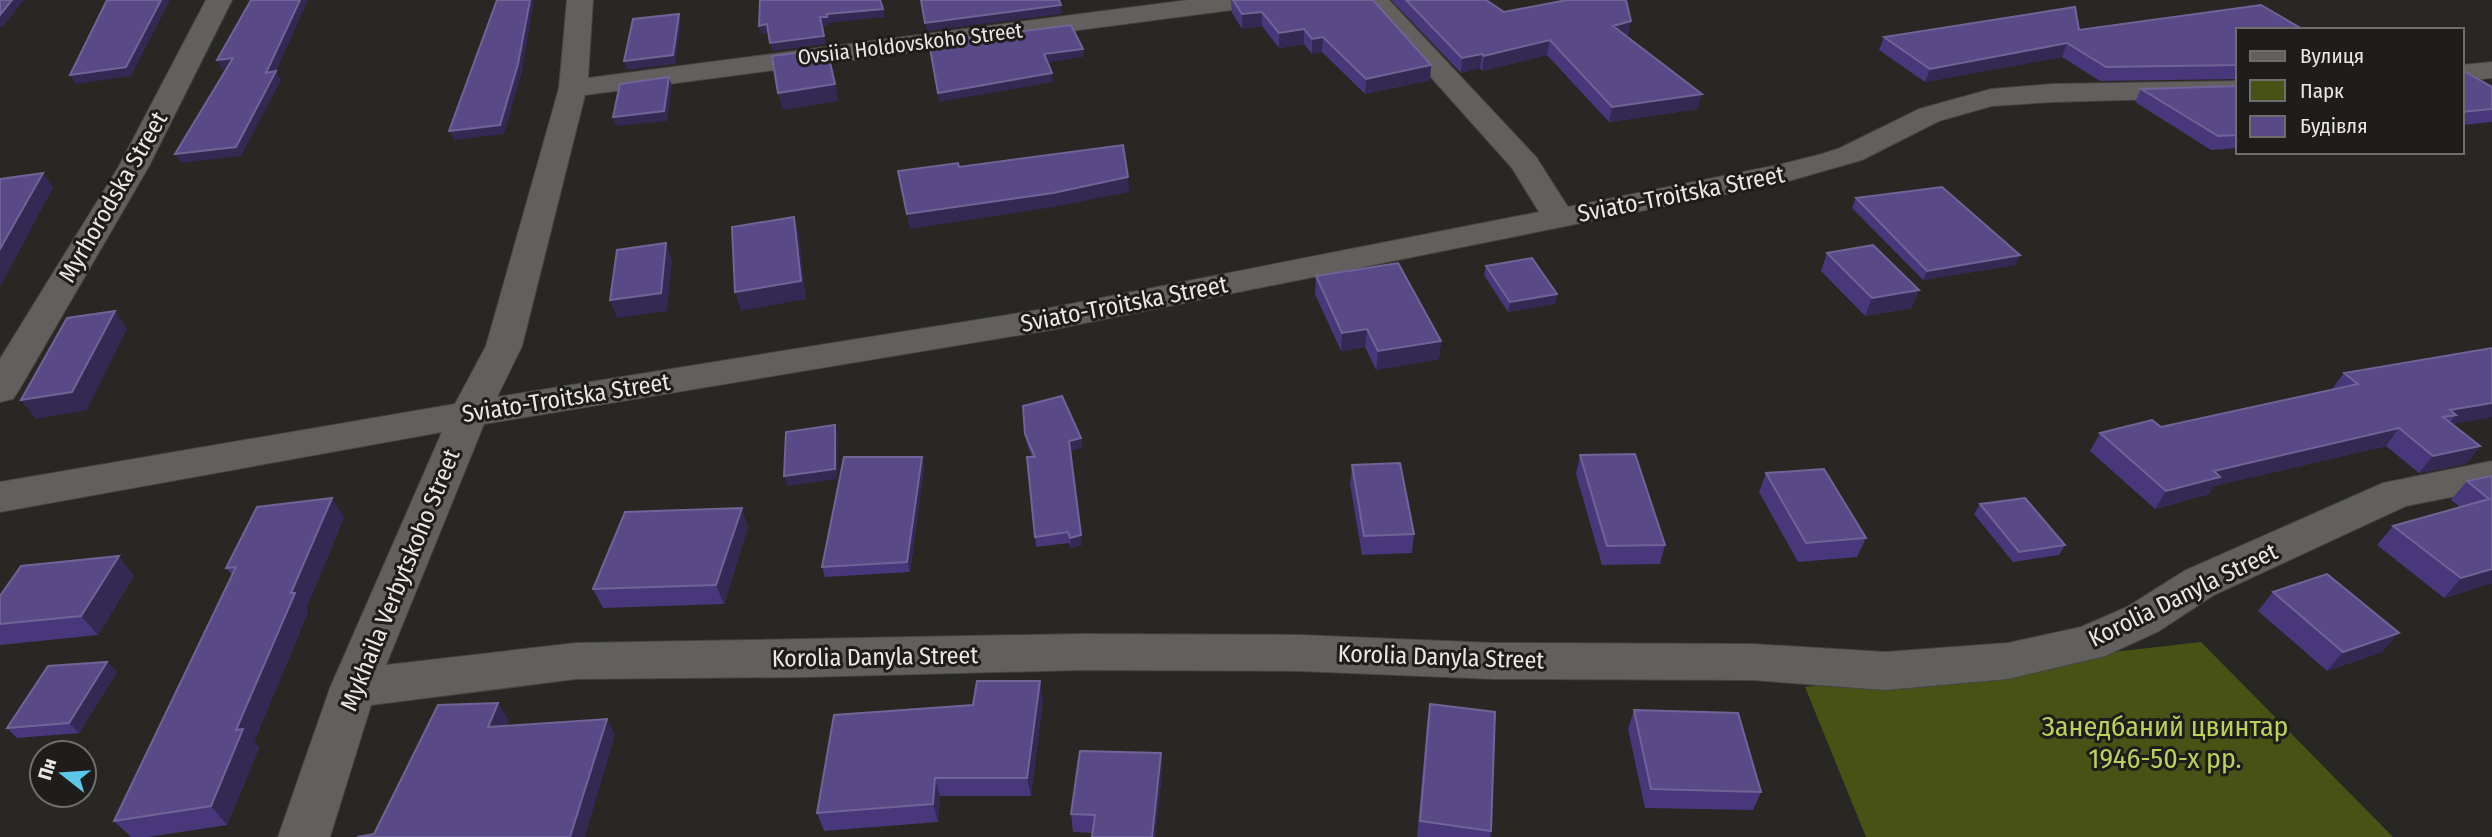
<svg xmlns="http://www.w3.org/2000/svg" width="2492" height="837" font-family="'Fira Sans Condensed',sans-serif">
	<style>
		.green { fill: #475214 }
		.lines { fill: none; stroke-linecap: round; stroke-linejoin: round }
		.minor-casing { stroke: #454442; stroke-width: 2 }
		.minor { fill: #62605d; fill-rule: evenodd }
		.wall { fill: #48377b }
		.shaded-wall { fill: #342953 }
		.building { fill: #594a87; stroke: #706396; stroke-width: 2 }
		.labels { text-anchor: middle; stroke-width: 6; stroke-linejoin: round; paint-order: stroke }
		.far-street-label { font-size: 21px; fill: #e9e8e7; stroke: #1f1d1b }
		.street-label { font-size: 24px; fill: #e9e8e7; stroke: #1f1d1b }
		.near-park-label { font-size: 28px; fill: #bbd257; stroke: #1f1d1b }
	</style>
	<rect width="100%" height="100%" fill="#282724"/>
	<path class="green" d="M 2201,642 L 2393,837 L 1866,837 L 1805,687 Z"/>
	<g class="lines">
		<g class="minor-casing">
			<path id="minor" d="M 206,0 L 232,0 L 149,166 L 19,390 L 13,399 L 0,402 L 0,359 L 119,166 Z
				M 567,0 L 593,0 L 588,78 L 1188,0 L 1260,0 L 1256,5 L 1247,8 L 585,95 L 522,346 L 497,397 L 1050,308 L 1539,212 L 1512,168 L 1362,0 L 1389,0 L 1536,157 L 1568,207 L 1782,164 L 1822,154 L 1840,148 L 1919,109 L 1991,89 L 2052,84 L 2238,81 L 2238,97 L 2052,102 L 1992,106 L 1939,121 L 1862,160 L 1785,182 L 1050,330 L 484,424 L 386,665 L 576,643 L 1081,634 L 1300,635 L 1494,643 L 1752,644 L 1885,652 L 2008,643 L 2081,627 L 2127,607 L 2184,571 L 2383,483 L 2492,461 L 2492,489 L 2406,506 L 2214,595 L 2159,631 L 2105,656 L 2008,679 L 1885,690 L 1752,680 L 1494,679 L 1300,671 L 1081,670 L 807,677 L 576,679 L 371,705 L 330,837 L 278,837 L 330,688 L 442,432 L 0,512 L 0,482 L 455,404 L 486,346 L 559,88 Z
				M 2492,62 L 2492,78 L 2462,81 L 2462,65 Z"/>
		</g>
		<use href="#minor" class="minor"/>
	</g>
	<path class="wall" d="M 1231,0 L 1431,65 L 1430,80 L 1365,94 L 1322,52 L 1312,54 L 1304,44 L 1279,48 L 1262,26 L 1242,29 L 1232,13 Z
		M 1391,0 L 1486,0 L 1504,12 L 1631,21 L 1627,36 L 1698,109 L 1609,122 L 1547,55 L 1482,71 L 1480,68 L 1461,73 Z
		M 2079,30 L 2238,30 L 2238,79 L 2100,81 L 2062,57 L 1925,82 L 1879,50 L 1884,37 Z
		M 2462,70 L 2492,87 L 2492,122 L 2462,125 Z
		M 2238,86 L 2238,148 L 2211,150 L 2135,102 L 2141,89 Z
		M 1856,198 L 2016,265 L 1923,280 L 1852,208 Z
		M 1827,253 L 1912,308 L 1865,316 L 1821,271 Z
		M 1486,266 L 1557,294 L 1555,304 L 1508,312 L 1484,275 Z
		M 1316,276 L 1441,341 L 1439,359 L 1376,370 L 1365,347 L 1341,351 L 1315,294 Z
		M 2492,348 L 2453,424 L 2480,446 L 2466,464 L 2419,473 L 2386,446 L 2214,486 L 2209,494 L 2155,509 L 2090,451 L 2100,433 L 2161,427 L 2332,389 L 2344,373 Z
		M 1025,434 L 1081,438 L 1082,448 L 1070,451 L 1082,545 L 1071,548 L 1069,543 L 1036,547 L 1035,537 L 1032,457 L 1027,444 Z
		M 1580,455 L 1665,545 L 1660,564 L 1602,565 L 1576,474 Z
		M 922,457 L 924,467 L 910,572 L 825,577 L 822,567 Z
		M 1352,465 L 1414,534 L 1412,553 L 1362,555 L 1350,484 Z
		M 1766,473 L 1866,538 L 1857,557 L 1798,562 L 1759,492 Z
		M 2492,476 L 2492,583 L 2444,598 L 2377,545 L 2393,526 L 2460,507 L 2451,500 L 2467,481 Z
		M 1980,504 L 2065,545 L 2059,555 L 2013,562 L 1974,514 Z
		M 344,517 L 306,609 L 308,612 L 254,742 L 259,748 L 227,825 L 148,837 L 131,837 L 114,821 L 232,575 L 226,568 Z
		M 748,527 L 724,604 L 603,608 L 593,589 Z
		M 134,576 L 98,635 L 0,645 L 0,596 Z
		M 2273,592 L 2382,652 L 2327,671 L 2258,611 Z
		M 107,662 L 117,672 L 79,733 L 17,738 L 7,728 Z
		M 1043,700 L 1031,796 L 940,796 L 938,822 L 824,831 L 817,813 Z
		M 1430,704 L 1491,831 L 1490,837 L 1417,837 L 1427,723 Z
		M 1634,710 L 1761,792 L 1753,810 L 1645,808 L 1628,729 Z
		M 1161,753 L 1162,772 L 1155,837 L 1092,837 L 1093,833 L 1073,832 L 1071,814 Z"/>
	<path class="shaded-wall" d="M 12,0 L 24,0 L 3,27 L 0,27 L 0,15 Z
		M 161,0 L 170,0 L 131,76 L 76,84 L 70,75 Z
		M 300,0 L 308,0 L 273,78 L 276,71 L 281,80 L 241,156 L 181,163 L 175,154 L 266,73 Z
		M 530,0 L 534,0 L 522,73 L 504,134 L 454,140 L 449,131 Z
		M 1061,5 L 1062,14 L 927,31 L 925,23 Z
		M 883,9 L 885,17 L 828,23 L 827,14 Z
		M 1262,12 L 1262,26 L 1242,29 L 1242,14 Z
		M 679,14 L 681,23 L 675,64 L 627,70 L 624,61 Z
		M 820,17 L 827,17 L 829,25 L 822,26 Z
		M 1631,21 L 1628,36 L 1610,40 L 1613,26 Z
		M 767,24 L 769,33 L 762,34 L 759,26 Z
		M 1304,29 L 1304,44 L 1279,48 L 1279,33 Z
		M 824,36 L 826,44 L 773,51 L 770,43 Z
		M 1323,37 L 1322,52 L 1312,54 L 1312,39 Z
		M 1550,40 L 1547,55 L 1482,71 L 1484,56 Z
		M 2067,43 L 2062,57 L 1925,82 L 1930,69 Z
		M 1083,49 L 1083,57 L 1045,63 L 1044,54 Z
		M 1482,54 L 1480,68 L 1461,73 L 1462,58 Z
		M 233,58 L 238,67 L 222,69 L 217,60 Z
		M 1431,65 L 1430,80 L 1365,94 L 1366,79 Z
		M 1052,73 L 1053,82 L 939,102 L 938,93 Z
		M 669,77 L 672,86 L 667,121 L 616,126 L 613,117 Z
		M 835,84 L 839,101 L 783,110 L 778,93 Z
		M 1702,94 L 1698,109 L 1609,122 L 1612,107 Z
		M 43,173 L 53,188 L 0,287 L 0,249 Z
		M 1128,177 L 1129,192 L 1054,207 L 910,229 L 907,214 Z
		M 794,217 L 799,235 L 806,299 L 741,311 L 735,292 Z
		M 666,243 L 672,261 L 667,311 L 617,318 L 610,300 Z
		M 2020,255 L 2016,265 L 1923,280 L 1927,271 Z
		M 1919,290 L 1912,308 L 1865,316 L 1872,298 Z
		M 1557,294 L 1555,304 L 1508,312 L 1510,302 Z
		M 115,311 L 127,329 L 87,410 L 36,419 L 21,400 Z
		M 1367,329 L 1365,347 L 1341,351 L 1342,333 Z
		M 1441,341 L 1439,359 L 1376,370 L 1378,351 Z
		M 2492,403 L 2492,417 L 2448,425 L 2456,415 L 2450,410 Z
		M 835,425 L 838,435 L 837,479 L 787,486 L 784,476 Z
		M 2399,428 L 2386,446 L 2214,486 L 2209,494 L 2155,509 L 2166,491 L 2214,471 Z
		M 1081,438 L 1082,448 L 1070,451 L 1069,441 Z
		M 2480,446 L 2466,464 L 2419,473 L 2433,456 Z
		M 922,457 L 924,467 L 910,572 L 907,562 Z
		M 332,498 L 344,517 L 306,609 L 308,612 L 254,742 L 259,748 L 227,825 L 211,806 L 236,730 L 291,593 Z
		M 742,508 L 748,527 L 724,604 L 716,585 Z
		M 1081,535 L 1082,545 L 1071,548 L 1070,538 Z
		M 119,556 L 134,576 L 98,635 L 81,616 Z
		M 2492,569 L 2492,583 L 2444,598 L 2461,578 Z
		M 2399,633 L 2382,652 L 2327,671 L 2343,652 Z
		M 107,662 L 117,672 L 79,733 L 69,723 Z
		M 1040,681 L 1043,700 L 1031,796 L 1027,778 Z
		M 498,703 L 509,720 L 498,744 L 488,727 Z
		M 607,719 L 615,735 L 585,837 L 570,837 Z
		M 1161,753 L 1162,772 L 1155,837 L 1152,837 Z
		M 935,778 L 940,796 L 938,822 L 933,804 Z"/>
	<path class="building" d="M 0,0 L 12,0 L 0,15 Z
		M 107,0 L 161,0 L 126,67 L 70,75 Z
		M 251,0 L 300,0 L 266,73 L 276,71 L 236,147 L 175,154 L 233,58 L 217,60 Z
		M 497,0 L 530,0 L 518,64 L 500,125 L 449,131 Z
		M 760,0 L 880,0 L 883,9 L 827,14 L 827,17 L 820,17 L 824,36 L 770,43 L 767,24 L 759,26 Z
		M 921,0 L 1059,0 L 1061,5 L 925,23 Z
		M 1233,0 L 1373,0 L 1431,65 L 1366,79 L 1323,37 L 1312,39 L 1304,29 L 1279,33 L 1262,12 L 1242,14 Z
		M 1406,0 L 1486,0 L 1504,12 L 1567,0 L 1626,0 L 1631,21 L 1613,26 L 1702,94 L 1612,107 L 1550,40 L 1484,56 L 1482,54 L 1462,58 Z
		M 2261,5 L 2304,30 L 2238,30 L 2238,65 L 2106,67 L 2067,43 L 1930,69 L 1884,37 L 2075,7 L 2079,30 Z
		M 679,14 L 673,55 L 624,61 L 633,19 Z
		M 1071,25 L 1083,49 L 1044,54 L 1052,73 L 938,93 L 929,43 Z
		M 827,49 L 835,84 L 778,93 L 772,56 Z
		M 2462,70 L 2492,87 L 2492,109 L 2462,112 Z
		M 669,77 L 664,111 L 613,117 L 620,84 Z
		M 2238,86 L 2238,135 L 2218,136 L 2141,89 Z
		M 1123,145 L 1128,177 L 1053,193 L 907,214 L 898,171 L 958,163 L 959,167 Z
		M 43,173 L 0,249 L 0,179 Z
		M 1942,187 L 2020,255 L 1927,271 L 1856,198 Z
		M 794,217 L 801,281 L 735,292 L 732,227 Z
		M 666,243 L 661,293 L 610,300 L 617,250 Z
		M 1873,245 L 1919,290 L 1872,298 L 1827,253 Z
		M 1532,258 L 1557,294 L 1510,302 L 1486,266 Z
		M 1398,263 L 1441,341 L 1378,351 L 1367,329 L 1342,333 L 1316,276 Z
		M 115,311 L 72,392 L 21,400 L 67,318 Z
		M 2492,348 L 2492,403 L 2450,410 L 2456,415 L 2443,417 L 2480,446 L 2433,456 L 2399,428 L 2214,471 L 2220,477 L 2166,491 L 2100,433 L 2152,420 L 2161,427 L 2358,384 L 2344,373 Z
		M 1062,396 L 1081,438 L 1069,441 L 1081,535 L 1070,538 L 1068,532 L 1035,537 L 1027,457 L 1035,457 L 1025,434 L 1023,406 Z
		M 835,425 L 835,469 L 784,476 L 786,432 Z
		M 1635,454 L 1665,545 L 1607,546 L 1580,455 Z
		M 844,457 L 922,457 L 907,562 L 822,567 Z
		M 1400,463 L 1414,534 L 1364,536 L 1352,465 Z
		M 1824,469 L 1866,538 L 1806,543 L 1766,473 Z
		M 2492,476 L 2492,569 L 2461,578 L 2393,526 L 2489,499 L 2467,481 Z
		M 332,498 L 291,593 L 295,593 L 236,730 L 243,729 L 211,806 L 114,821 L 236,567 L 226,568 L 257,507 Z
		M 2025,498 L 2065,545 L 2019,552 L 1980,504 Z
		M 742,508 L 716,585 L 593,589 L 625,512 Z
		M 119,556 L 81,616 L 0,624 L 0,596 L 21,566 Z
		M 2327,574 L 2399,633 L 2343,652 L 2273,592 Z
		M 107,662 L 69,723 L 7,728 L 48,666 Z
		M 977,681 L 1040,681 L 1027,778 L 935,778 L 933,804 L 817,813 L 834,715 L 973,705 Z
		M 498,703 L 488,727 L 607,719 L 570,837 L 357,837 L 374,834 L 438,705 Z
		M 1430,704 L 1495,712 L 1491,831 L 1420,821 Z
		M 1634,710 L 1738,713 L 1761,792 L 1651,789 Z
		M 1080,751 L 1161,753 L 1152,837 L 1092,837 L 1095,815 L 1071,814 Z"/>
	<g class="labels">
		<g class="far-street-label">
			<text transform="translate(910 44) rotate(-7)" y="7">Ovsiia Holdovskoho Street</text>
		</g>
		<g class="street-label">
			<text transform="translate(1681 194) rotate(-11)" y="8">Sviato-Troitska Street</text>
			<text transform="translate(113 197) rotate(-60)" y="8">Myrhorodska Street</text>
			<text transform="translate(1124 304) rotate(-11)" y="8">Sviato-Troitska Street</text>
			<text transform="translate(566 398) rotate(-9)" y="8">Sviato-Troitska Street</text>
			<text transform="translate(400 580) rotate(-68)" y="8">Mykhaila Verbytskoho Street</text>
			<text transform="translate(2183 595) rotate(-26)" y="8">Korolia Danyla Street</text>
			<text transform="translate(875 657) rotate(-1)" y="8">Korolia Danyla Street</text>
			<text transform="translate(1441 657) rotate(2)" y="8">Korolia Danyla Street</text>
		</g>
		<g class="near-park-label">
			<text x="2165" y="736">Занедбаний цвинтар<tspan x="2165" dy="32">1946-50-х рр.</tspan></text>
		</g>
	</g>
	<rect x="2236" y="28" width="228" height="126" fill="#1f1d1b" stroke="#706e6d" stroke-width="2"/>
	<rect x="2250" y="51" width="35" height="10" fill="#62605d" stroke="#706e6d" stroke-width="2"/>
	<text x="2300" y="63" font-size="21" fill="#e9e8e7">Вулиця</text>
	<rect x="2250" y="80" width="35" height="21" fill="#475214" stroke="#706e6d" stroke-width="2"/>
	<text x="2300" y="98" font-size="21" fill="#e9e8e7">Парк</text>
	<rect x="2250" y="116" width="35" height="21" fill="#594a87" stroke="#706e6d" stroke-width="2"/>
	<text x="2300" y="133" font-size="21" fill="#e9e8e7">Будівля</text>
	<g transform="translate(63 774) rotate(287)"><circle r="33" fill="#1f1d1b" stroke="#706e6d" stroke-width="2"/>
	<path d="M0-5L12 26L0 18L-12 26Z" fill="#5bc8e7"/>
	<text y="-10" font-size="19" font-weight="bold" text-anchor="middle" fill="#e9e8e7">Пн</text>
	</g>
</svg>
